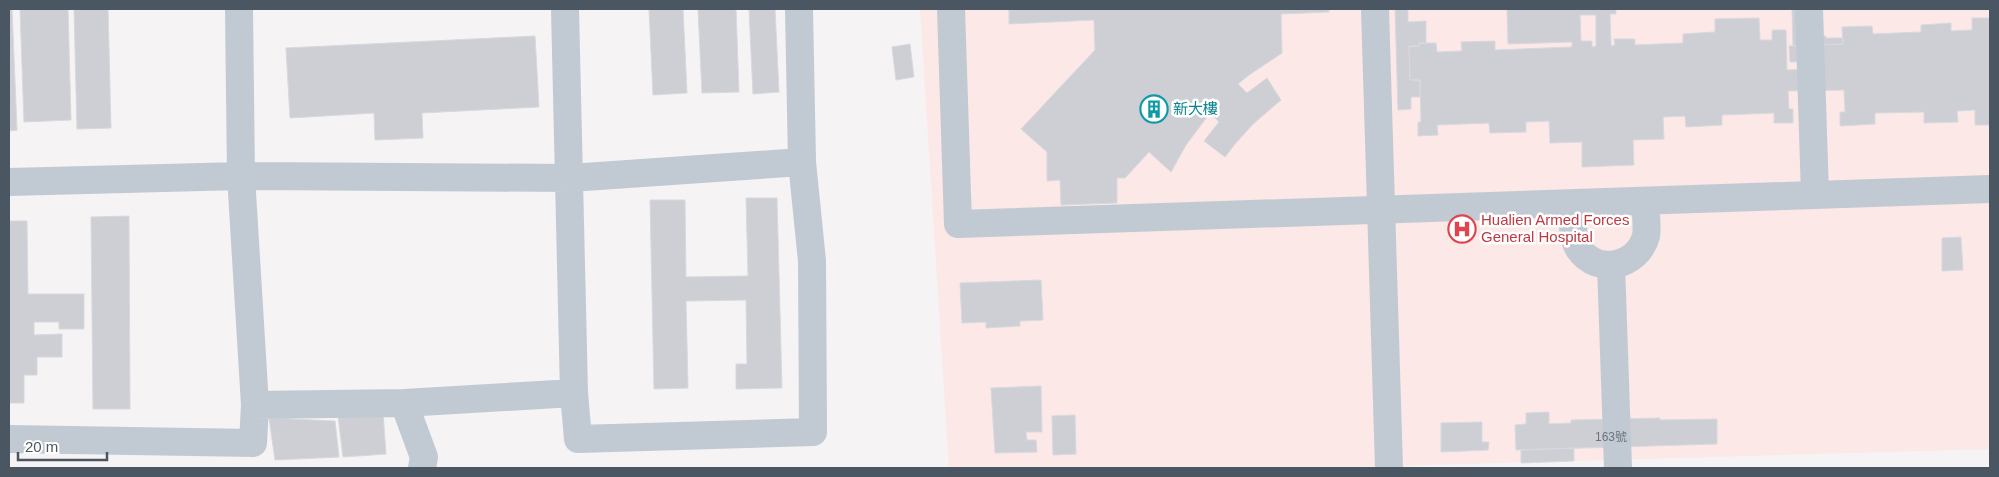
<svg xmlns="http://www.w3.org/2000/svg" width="1999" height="477" font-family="Helvetica,'Noto Sans TC',sans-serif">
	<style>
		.medical { fill: #fce8e6 }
		.building { fill: #cdcfd5; stroke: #d7d9de; fill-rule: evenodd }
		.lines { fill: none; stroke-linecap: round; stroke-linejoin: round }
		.minor { stroke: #c1cad2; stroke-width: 28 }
		.labels { text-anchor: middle; stroke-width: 5; stroke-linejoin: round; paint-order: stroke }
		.number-label { font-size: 12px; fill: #6b747e }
		.culture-label { font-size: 15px; fill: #0d838f; stroke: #fff; text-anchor: start }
		.health-label { font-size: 15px; fill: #be3a42; stroke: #fff; text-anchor: start }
	</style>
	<rect width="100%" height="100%" fill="#f5f3f3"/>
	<path class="medical" d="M 920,9 L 1990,9 L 1990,449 L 1359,467 L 949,468 Z"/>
	<path class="building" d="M 9,9 L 12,9 L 17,130 L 9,131 Z
		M 20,9 L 68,9 L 71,120 L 24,122 Z
		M 74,9 L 108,9 L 111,128 L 77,129 Z
		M 649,9 L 683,9 L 687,93 L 653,95 Z
		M 698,9 L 736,9 L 739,92 L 702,93 Z
		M 749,9 L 775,9 L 779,92 L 753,94 Z
		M 1009,9 L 1329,9 L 1329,12 L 1281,14 L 1282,53 L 1249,75 L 1238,84 L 1247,93 L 1267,78 L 1281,100 L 1253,124 L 1235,144 L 1225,157 L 1204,141 L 1219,122 L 1210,113 L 1186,145 L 1171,172 L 1149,152 L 1125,178 L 1117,178 L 1117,203 L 1061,205 L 1060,180 L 1047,181 L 1047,152 L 1021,129 L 1095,50 L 1094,20 L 1009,24 Z
		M 1395,9 L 1408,9 L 1408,22 L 1426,21 L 1426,43 L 1419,43 L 1419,46 L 1409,46 L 1410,80 L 1420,80 L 1420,97 L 1411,97 L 1411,109 L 1398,110 Z
		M 1507,9 L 1616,9 L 1616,14 L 1610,14 L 1611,46 L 1615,45 L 1614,39 L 1635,39 L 1635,45 L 1683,43 L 1683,34 L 1715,32 L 1715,19 L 1759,18 L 1760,40 L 1772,40 L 1772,30 L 1786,30 L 1787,70 L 1807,69 L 1807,62 L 1790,62 L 1789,46 L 1843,44 L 1842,27 L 1872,26 L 1873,34 L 1921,32 L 1921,25 L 1951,23 L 1951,31 L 1972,30 L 1972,18 L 1990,18 L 1990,125 L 1975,125 L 1975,110 L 1957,111 L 1958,122 L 1924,123 L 1924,112 L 1875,113 L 1875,124 L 1840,126 L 1840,112 L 1845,112 L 1844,90 L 1788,91 L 1789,109 L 1793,109 L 1793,123 L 1774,123 L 1774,113 L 1722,115 L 1722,125 L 1686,127 L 1685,116 L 1663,117 L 1664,139 L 1633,140 L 1634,165 L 1582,167 L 1582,142 L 1550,143 L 1549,121 L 1526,122 L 1526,132 L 1490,133 L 1489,123 L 1437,125 L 1438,135 L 1418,136 L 1418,122 L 1421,122 L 1420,80 L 1410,80 L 1409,46 L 1419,46 L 1419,43 L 1436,43 L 1437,52 L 1462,51 L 1461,42 L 1495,41 L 1495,50 L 1572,47 L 1572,42 L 1508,44 ZM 1580,15 L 1596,15 L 1596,46 L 1592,47 L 1592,41 L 1581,41 Z
		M 1792,9 L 1802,9 L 1809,36 L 1826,36 L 1826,38 L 1843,38 L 1843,44 L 1793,46 Z
		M 535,36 L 539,107 L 422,113 L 423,138 L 375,140 L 374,113 L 290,118 L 286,48 Z
		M 910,44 L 914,77 L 896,80 L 892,47 Z
		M 746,198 L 777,198 L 782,388 L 736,389 L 736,364 L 747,364 L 746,300 L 686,301 L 688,388 L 654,389 L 650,200 L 685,200 L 686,277 L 748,276 Z
		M 129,216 L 130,409 L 93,409 L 91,217 Z
		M 9,221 L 27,221 L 28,294 L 84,294 L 84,329 L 59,329 L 59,322 L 34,322 L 34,335 L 62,334 L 62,357 L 37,357 L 37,375 L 24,375 L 24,403 L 9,403 Z
		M 1961,237 L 1963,270 L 1942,271 L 1942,238 Z
		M 1041,280 L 1043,320 L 1020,321 L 1020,326 L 986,328 L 986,322 L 962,323 L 960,283 Z
		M 1041,386 L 1042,432 L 1026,432 L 1027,440 L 1036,440 L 1037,452 L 995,453 L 991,388 Z
		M 1549,412 L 1549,424 L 1571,423 L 1571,420 L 1616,419 L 1660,418 L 1660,420 L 1717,419 L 1717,444 L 1516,450 L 1515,425 L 1526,424 L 1526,413 Z
		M 383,413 L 386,454 L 343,457 L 338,416 Z
		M 1075,415 L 1076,454 L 1053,455 L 1052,416 Z
		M 269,418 L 335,421 L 339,457 L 275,460 Z
		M 1482,422 L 1482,442 L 1489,442 L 1488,450 L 1441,452 L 1441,423 Z
		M 1574,448 L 1574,461 L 1521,463 L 1521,450 Z"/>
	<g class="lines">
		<path class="minor" d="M 239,9 L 241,176 L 255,405 L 404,403
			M 951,9 L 958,224 L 1990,189
			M 1375,9 L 1389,468
			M 1809,9 L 1815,195
			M 9,182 L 241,176 L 570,178 L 802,162
			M 1573,203 C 1573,218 1571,236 1579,249 C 1598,276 1638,266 1646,236 C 1648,225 1645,212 1645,201
			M 1611,265 L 1618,468
			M 574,393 L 578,439 L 813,432 L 812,261 L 802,162 L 799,9
			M 9,439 L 253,443 L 255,405
			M 422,468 L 424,457 L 404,403 L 574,393 L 565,9"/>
	</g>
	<defs>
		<g id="building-ring" transform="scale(1.4375)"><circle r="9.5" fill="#fff" stroke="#0f9aa8" stroke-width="1.5"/><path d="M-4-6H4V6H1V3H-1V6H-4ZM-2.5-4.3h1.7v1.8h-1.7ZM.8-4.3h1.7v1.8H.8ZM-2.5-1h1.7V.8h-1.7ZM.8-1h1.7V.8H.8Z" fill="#0f9aa8"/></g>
		<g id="hospital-ring" transform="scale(1.4375)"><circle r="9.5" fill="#fff" stroke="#e0444e" stroke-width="1.5"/><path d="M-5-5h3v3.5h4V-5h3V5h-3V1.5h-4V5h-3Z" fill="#e0444e"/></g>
	</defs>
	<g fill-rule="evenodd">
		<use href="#building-ring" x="1154" y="109"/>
		<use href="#hospital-ring" x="1462" y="229"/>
	</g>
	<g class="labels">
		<g class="number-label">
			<text x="1611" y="441">163號</text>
		</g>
		<g class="culture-label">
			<text x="1173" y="114">新大樓</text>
		</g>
		<g class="health-label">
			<text x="1481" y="225">Hualien Armed Forces<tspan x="1481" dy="17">General Hospital</tspan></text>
		</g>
	</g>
	<rect width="1999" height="477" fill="none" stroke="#4a5661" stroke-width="20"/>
	<path d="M18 452v8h89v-8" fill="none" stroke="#4a5661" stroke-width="2.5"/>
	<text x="25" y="452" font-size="15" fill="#4a5661" stroke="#ffffff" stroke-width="4" paint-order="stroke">20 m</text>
</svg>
